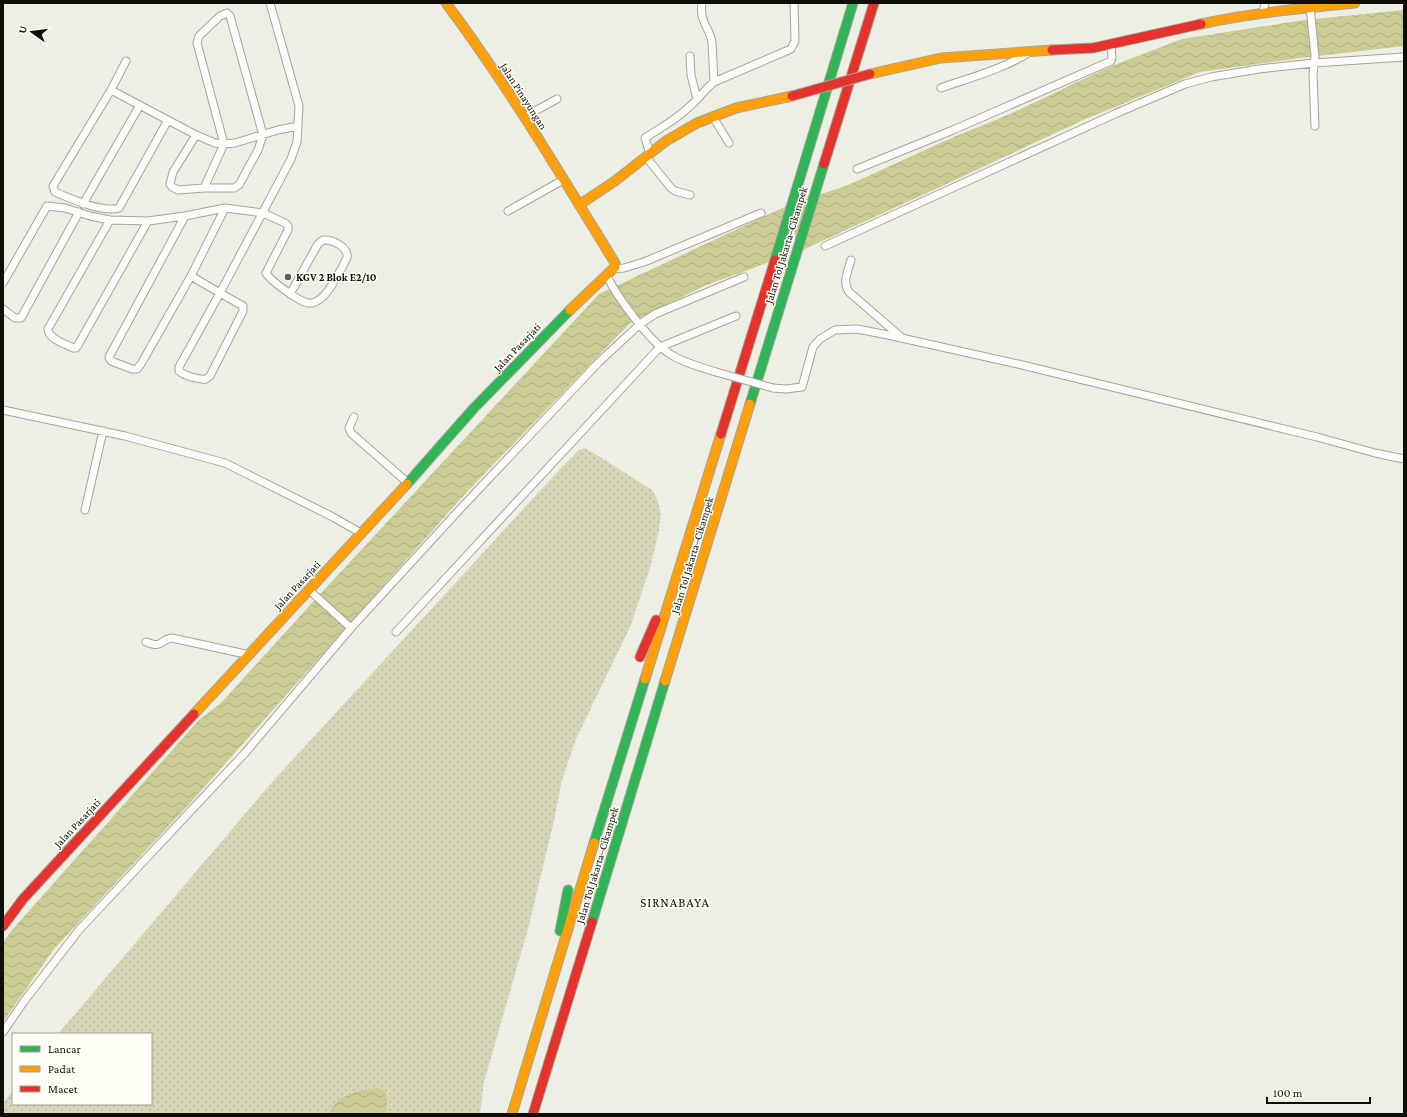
<svg xmlns="http://www.w3.org/2000/svg" width="1407" height="1117" font-family="'Crimson Pro',serif">
	<style>
		.grass { fill: url(#grass-dots) }
		.water { fill: url(#water-waves) }
		.lines { fill: none; stroke-linecap: round; stroke-linejoin: round }
		.street-casing { stroke: #a3a49c; stroke-width: 9 }
		.fast-casing { stroke: #a3a49c; stroke-width: 11 }
		.slow-casing { stroke: #a3a49c; stroke-width: 11 }
		.jam-casing { stroke: #a3a49c; stroke-width: 11 }
		.street { stroke: #fcfdfb; stroke-width: 7 }
		.fast { stroke: #30b455; stroke-width: 9 }
		.slow { stroke: #ff9f0a; stroke-width: 9 }
		.jam { stroke: #e5322d; stroke-width: 9 }
		.street-bridge-casing { stroke: #a3a49c; stroke-width: 9; stroke-linecap: butt }
		.jam-bridge-casing { stroke: #a3a49c; stroke-width: 11; stroke-linecap: butt }
		.street-bridge { stroke: #fcfdfb; stroke-width: 7 }
		.jam-bridge { stroke: #e5322d; stroke-width: 9 }
		.poi-dot { fill: #5c5d55; stroke: #fffff8; stroke-width: 1.5 }
		.labels { text-anchor: middle; stroke-width: 3; stroke-linejoin: round; paint-order: stroke }
		.street-label { font-size: 11px; fill: #0e0e08; stroke: #fffff8 }
		.poi-label { font-size: 11px; font-weight: bold; fill: #0e0e08; stroke: #fffff8; text-anchor: start }
		.quarter-label { font-size: 13px; letter-spacing: 1px; fill: #0e0e08; stroke: #fffff8 }
	</style>
	<defs>
		<pattern id="grass-dots" width="8" height="8" patternUnits="userSpaceOnUse"><rect width="8" height="8" fill="#d5d7b7"/><path d="M2 2h.1M6 6h.1" fill="none" stroke="#b6b79c" stroke-width="1.8" stroke-linecap="round"/></pattern>
		<pattern id="water-waves" width="16" height="10" patternUnits="userSpaceOnUse"><rect width="16" height="10" fill="#cbcc94"/><path d="M0 5q4-4 8 0t8 0" fill="none" stroke="#adae7e"/></pattern>
	</defs>
	<rect width="100%" height="100%" fill="#eeefe4"/>
	<path class="grass" d="M 584,448 L 592,452 L 652,490 L 657,499 L 661,513 L 659,531 L 650,568 L 631,625 L 576,739 L 562,780 L 554,821 L 528,929 L 484,1082 L 480,1114 L 3,1114 L 3,1104 L 13,1090 L 13,1104 L 151,1104 L 151,1034 L 58,1034 L 273,781 L 561,468 L 579,450 Z"/>
	<path class="water" d="M 1404,10 L 1404,46 L 1300,58 L 1200,72 L 1081,121 L 942,186 L 796,253 L 793,205 L 775,260 L 704,286 L 630,323 L 465,494 L 192,801 L 54,949 L 3,1022 L 3,943 L 12,930 L 199,720 L 221,703 L 311,604 L 599,294 L 793,203 L 846,186 L 949,139 L 1010,114 L 1109,67 L 1182,39 L 1304,20 Z
		M 379,1088 L 384,1090 L 387,1096 L 386,1114 L 329,1114 C 338,1093 358,1091 379,1088 Z"/>
	<g class="lines">
		<g class="street-casing">
			<path id="street" d="M 702,3 C 699,22 709,26 712,42 L 714,82
				M 1310,7 L 1315,56 L 1313,74 L 1315,126
				M 1263,13 L 1265,3
				M 690,56 L 691,75 L 697,99
				M 126,61 L 111,90 L 53,186 L 55,192 C 71,199 103,213 119,208 L 168,120
				M 941,88 C 972,77 1003,69 1030,52
				M 111,90 L 196,135 L 215,143 L 224,144 L 235,143 L 278,130 L 298,126
				M 524,117 L 557,99
				M 713,117 L 729,143
				M 196,135 L 173,172 L 170,184 L 172,187 L 178,190 L 204,188 L 234,188 L 239,185 L 258,150 L 263,135 L 230,16 L 227,13 L 220,16 L 199,36 L 197,43 L 224,144 L 204,188
				M 650,154 L 645,138 C 660,128 676,120 689,107 C 698,100 704,90 714,82 L 791,49 L 795,41 L 794,3
				M 646,157 L 671,188 L 675,191 L 690,195
				M 857,169 L 953,130 L 1111,61 L 1112,58 L 1111,45
				M 83,204 L 140,105
				M 508,211 L 563,180
				M 185,216 L 109,357 L 111,361 L 132,369 L 137,369 L 141,364 L 191,276 L 225,208
				M 110,220 L 48,329 C 48,339 66,344 73,348 L 76,348 L 78,345 L 148,221
				M 825,246 L 1117,113 L 1185,84 L 1211,77 L 1259,69 L 1314,63 L 1404,57
				M 851,260 C 848,271 842,282 849,292 L 901,337
				M 614,269 L 624,268 L 644,262 L 761,213
				M 191,276 L 220,293 L 179,367 L 179,371 C 185,376 199,380 206,379 L 210,376 L 243,311 L 243,306 L 220,293 L 291,159 L 297,142 L 299,106 L 270,3
				M 607,276 C 617,297 650,342 670,354 C 683,363 701,367 716,372
				M 3,283 L 47,206 L 65,208 L 90,216 L 110,220 L 148,221 L 185,216 L 225,208 L 263,213 L 285,223 L 288,226 L 288,230 L 266,273 C 271,281 283,289 292,295 C 297,298 302,302 308,303 C 325,306 340,270 347,258 C 349,247 332,239 323,240 L 318,244 L 290,294
				M 3,309 L 15,318 L 21,318 L 79,212
				M 773,388 L 786,389 L 802,387 L 813,347 L 820,339 L 835,330 L 857,329 L 888,335 L 1018,364 L 1317,437 L 1375,453 L 1404,459
				M 3,410 L 125,436 L 225,463 L 331,516 L 361,533
				M 354,417 L 349,428 L 351,433 L 408,483
				M 85,510 L 103,431
				M 309,590 L 351,628
				M 396,632 L 660,347 L 736,316
				M 146,642 C 164,649 158,640 172,638 L 250,655
				M 3,1032 L 25,1000 L 79,930 L 245,753 L 351,628 L 462,507 L 598,363 L 640,324 L 655,314 L 744,277"/>
		</g>
		<g class="fast-casing">
			<path id="fast" d="M 775,260 L 853,3
				M 750,404 L 824,164
				M 407,484 L 474,408 L 570,310
				M 594,843 L 645,679
				M 592,922 L 665,681
				M 560,931 L 568,890"/>
		</g>
		<g class="slow-casing">
			<path id="slow" d="M 446,3 C 508,86 561,175 615,263 L 615,267 L 570,310
				M 1201,24 C 1252,13 1304,8 1355,3
				M 870,74 L 941,58 L 1052,50
				M 579,205 L 615,181 L 666,141 L 697,123 L 736,108 L 792,96
				M 645,679 L 721,434
				M 665,681 L 750,404
				M 194,714 L 407,484
				M 512,1114 L 594,843"/>
		</g>
		<g class="jam-casing">
			<path id="jam" d="M 1052,50 L 1093,48 L 1201,24
				M 824,164 L 874,3
				M 721,434 L 775,260
				M 640,657 L 656,620
				M 3,926 L 23,899 L 194,714
				M 533,1114 L 592,922"/>
		</g>
		<use href="#street" class="street"/>
		<use href="#fast" class="fast"/>
		<use href="#slow" class="slow"/>
		<use href="#jam" class="jam"/>
		<g class="street-bridge-casing">
			<path id="street-bridge" d="M 716,372 L 773,388"/>
		</g>
		<g class="jam-bridge-casing">
			<path id="jam-bridge" d="M 792,96 L 870,74"/>
		</g>
		<use href="#street-bridge" class="street-bridge"/>
		<use href="#jam-bridge" class="jam-bridge"/>
	</g>
	<circle class="poi-dot" cx="288" cy="277" r="4"/>
	<g class="labels">
		<g class="street-label">
			<text transform="translate(524 96) rotate(57)" y="4">Jalan Pinayungan</text>
			<text transform="translate(786 245) rotate(-73)" y="4">Jalan Tol Jakarta–Cikampek</text>
			<text transform="translate(517 347) rotate(-46)" y="4">Jalan Pasarjati</text>
			<text transform="translate(692 555) rotate(-73)" y="4">Jalan Tol Jakarta–Cikampek</text>
			<text transform="translate(297 585) rotate(-47)" y="4">Jalan Pasarjati</text>
			<text transform="translate(77 823) rotate(-47)" y="4">Jalan Pasarjati</text>
			<text transform="translate(597 865) rotate(-73)" y="4">Jalan Tol Jakarta–Cikampek</text>
		</g>
		<g class="poi-label">
			<text x="296" y="281">KGV 2 Blok E2/10</text>
		</g>
		<g class="quarter-label">
			<text x="675" y="907">SIRNABAYA</text>
		</g>
	</g>
	<rect width="1407" height="1117" fill="none" stroke="#0e0e08" stroke-width="8"/>
	<rect x="12" y="1033" width="140" height="72" fill="#fffff8" stroke="#9f9f98"/>
	<rect x="20" y="1046" width="20" height="6" fill="#30b455" stroke="#9f9f98"/>
	<text x="48" y="1053" font-size="12" fill="#0e0e08">Lancar</text>
	<rect x="20" y="1066" width="20" height="6" fill="#ff9f0a" stroke="#9f9f98"/>
	<text x="48" y="1073" font-size="12" fill="#0e0e08">Padat</text>
	<rect x="20" y="1086" width="20" height="6" fill="#e5322d" stroke="#9f9f98"/>
	<text x="48" y="1093" font-size="12" fill="#0e0e08">Macet</text>
	<g transform="translate(32 32) rotate(284)" stroke="#fffff8" stroke-width="3" paint-order="stroke">
	<path d="M0-3L7 15L0 10L-7 15Z" fill="#0e0e08"/>
	<text y="-6" font-size="11" font-weight="bold" text-anchor="middle" fill="#0e0e08">U</text>
	</g>
	<path d="M1267 1097v6h103v-6" fill="none" stroke="#0e0e08" stroke-width="2"/>
	<text x="1273" y="1097" font-size="12" fill="#0e0e08" stroke="#fffff8" stroke-width="3" paint-order="stroke">100 m</text>
</svg>
